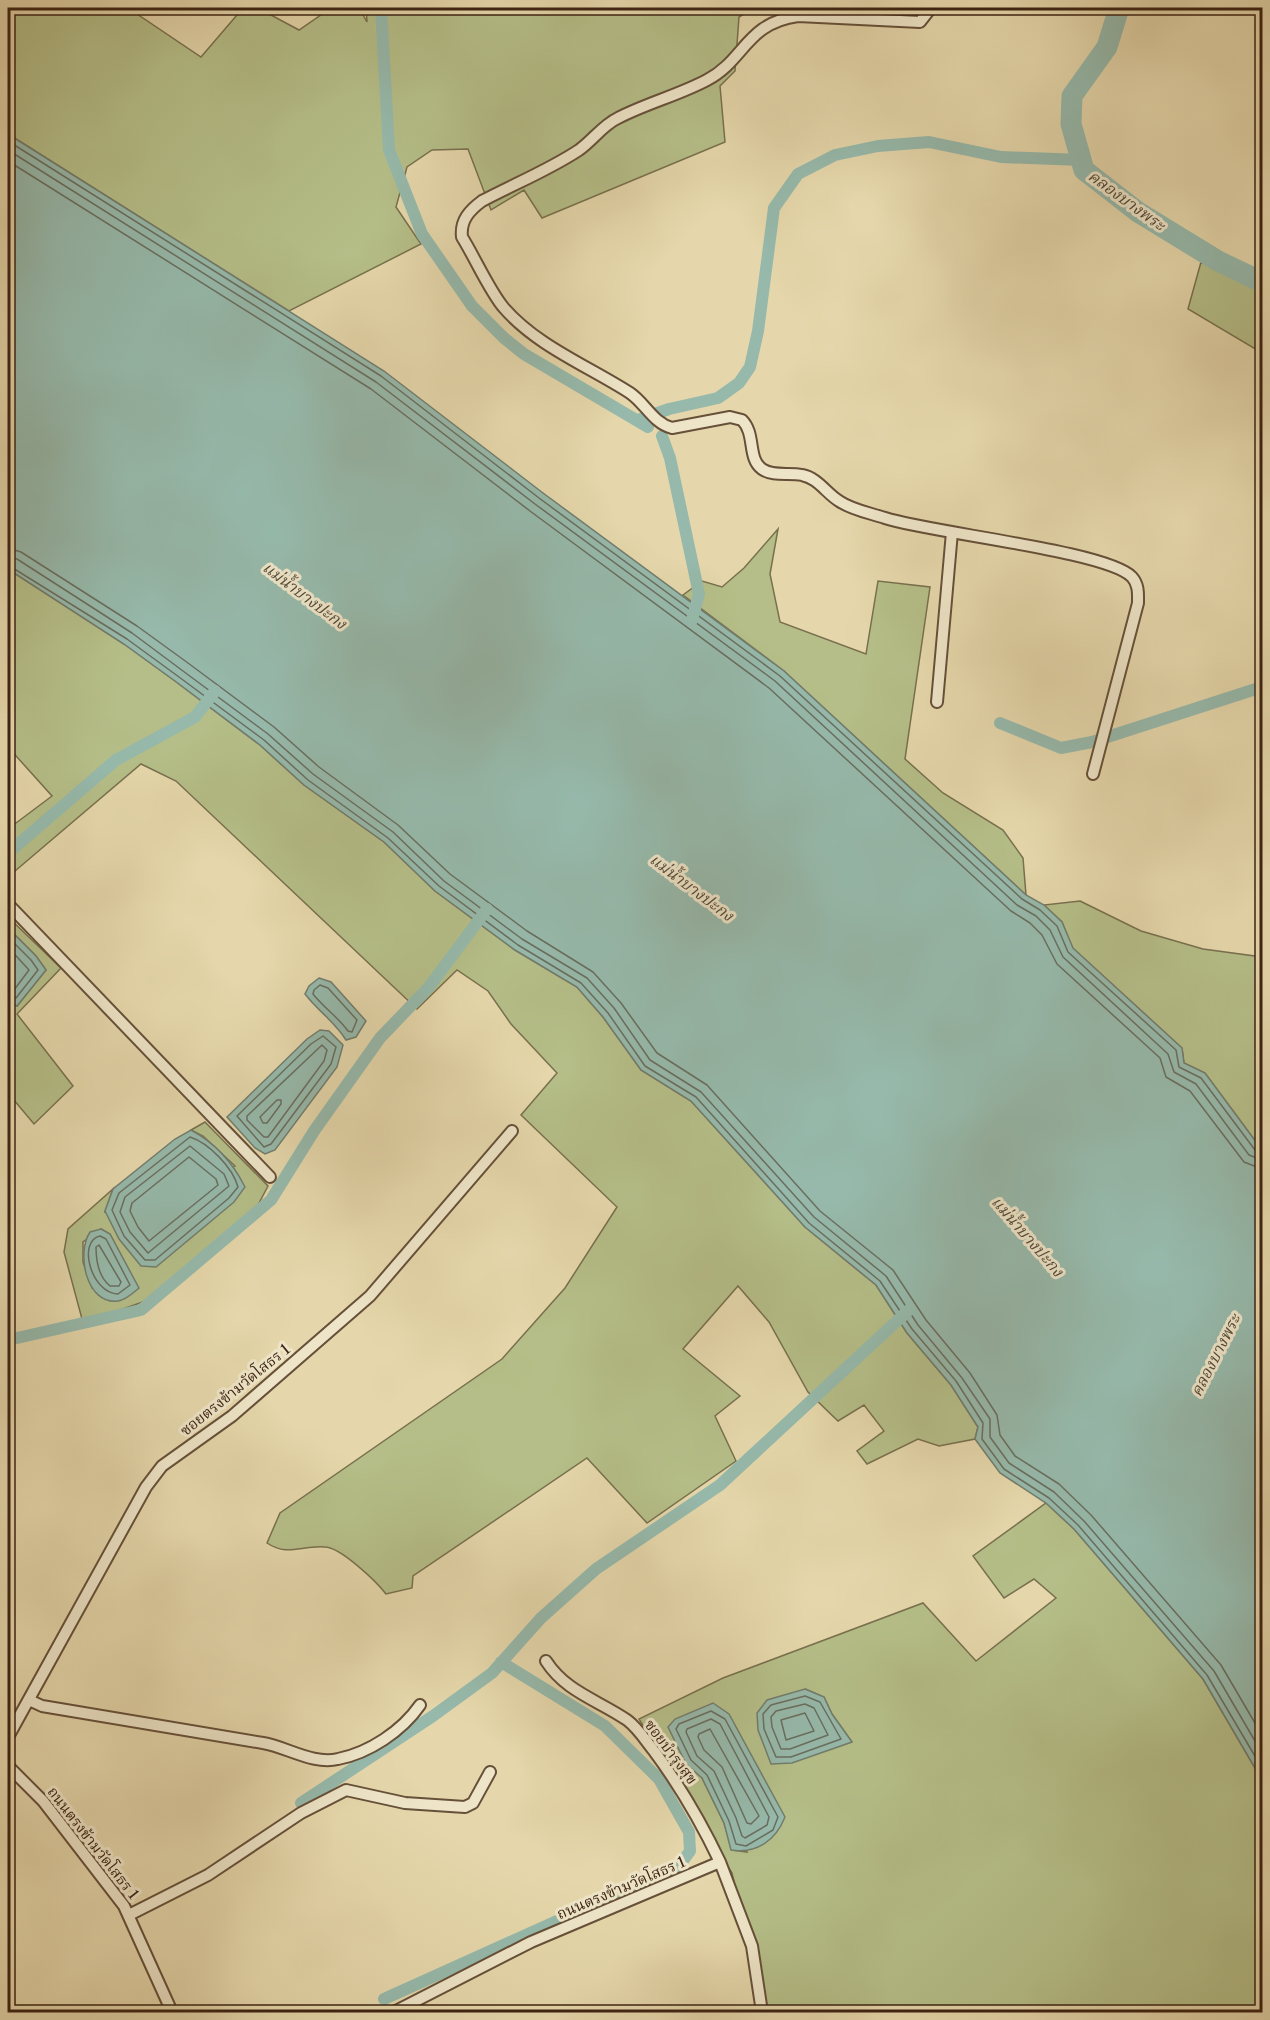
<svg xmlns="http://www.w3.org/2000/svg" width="1270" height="2020" font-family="'Libre Caslon Text','Noto Serif Thai',serif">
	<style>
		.green { fill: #b5be88; stroke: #78704e; stroke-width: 1.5; fill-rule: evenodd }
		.water { fill: #96b9ab; stroke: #727d6e; stroke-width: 1.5 }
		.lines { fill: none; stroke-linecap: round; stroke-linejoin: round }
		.shore { stroke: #696e5f; stroke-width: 1.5 }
		.canal { stroke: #96b9ab; stroke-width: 12 }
		.river { stroke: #96b9ab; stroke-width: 21 }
		.minor-casing { stroke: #665039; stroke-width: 14 }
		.minor { stroke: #eee5c8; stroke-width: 10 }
		.labels { text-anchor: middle; stroke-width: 6; stroke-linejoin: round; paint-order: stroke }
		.street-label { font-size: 15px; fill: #3c2313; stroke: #eee5c8 }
		.water-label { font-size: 16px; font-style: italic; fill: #524839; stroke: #eee5c8 }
	</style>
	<rect width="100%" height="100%" fill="#e5d7ab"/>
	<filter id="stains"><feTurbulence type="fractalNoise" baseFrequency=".00333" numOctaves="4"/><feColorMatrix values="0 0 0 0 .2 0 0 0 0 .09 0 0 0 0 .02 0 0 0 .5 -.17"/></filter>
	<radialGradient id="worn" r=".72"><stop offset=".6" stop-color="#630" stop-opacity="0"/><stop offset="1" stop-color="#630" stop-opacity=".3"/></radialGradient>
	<path class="green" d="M 8,8 L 128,8 L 201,57 L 243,8 L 258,8 L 299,30 L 331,8 L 359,8 L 367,22 L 366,8 L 754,8 L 739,17 L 735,71 L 720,86 L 725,142 L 542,218 L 524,190 L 491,210 L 468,149 L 432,150 L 407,167 L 396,207 L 421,244 L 289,311 L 8,134 Z
		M 1201,262 L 1262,289 L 1262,353 L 1188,309 Z
		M 778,529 L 770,574 L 780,622 L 866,654 L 878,581 L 930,587 L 905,759 L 943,793 L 1003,830 L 1023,858 L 1026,895 L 784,671 L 683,595 L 702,581 L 722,587 L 744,568 Z
		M 8,569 L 124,644 L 175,681 L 260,745 L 304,785 L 384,842 L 435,891 L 515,950 L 577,987 L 603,1017 L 641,1070 L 691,1101 L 805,1227 L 876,1285 L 907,1333 L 951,1385 L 978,1427 L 975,1439 L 939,1446 L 918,1439 L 867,1464 L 857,1451 L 884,1431 L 864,1405 L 838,1421 L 808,1392 L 769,1322 L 738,1286 L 683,1349 L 740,1396 L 715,1416 L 736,1461 L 647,1523 L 587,1458 L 413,1576 L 412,1588 L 386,1594 C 376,1581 340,1547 325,1547 C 301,1545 288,1557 267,1543 L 280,1513 L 502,1359 L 565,1288 L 617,1207 L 521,1115 L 557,1073 L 511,1024 L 488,991 L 457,970 L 417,1009 L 176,781 L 141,764 L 8,877 L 8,829 L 52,796 L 8,747 Z
		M 1080,901 L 1141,931 L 1203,949 L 1262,957 L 1262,1150 L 1205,1073 L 1184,1063 L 1182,1048 L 1072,948 L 1062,922 L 1044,905 Z
		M 8,917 L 61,968 L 17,1014 L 73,1086 L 34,1124 L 8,1093 L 8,1002 L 17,1006 L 46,970 L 36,956 L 8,928 Z
		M 205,1122 L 268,1186 L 258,1205 L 151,1299 L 112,1313 L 82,1319 L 64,1252 L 68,1229 L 113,1189 L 105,1212 L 235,1166 L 203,1136 L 191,1130 ZM 101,1229 L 110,1234 L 138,1288 L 92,1288 L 83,1262 L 83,1242 Z
		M 1046,1503 L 1074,1529 L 1203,1679 L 1262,1780 L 1262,2012 L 765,2012 L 732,1873 L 639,1719 L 723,1678 L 923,1603 L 976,1661 L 1056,1598 L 1034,1579 L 1004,1598 L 973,1556 ZM 805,1689 L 824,1697 L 832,1714 L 852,1742 ZM 702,1778 L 747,1852 L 732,1850 L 724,1823 Z"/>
	<path class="water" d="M 8,134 L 384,371 L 543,493 L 784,671 L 1026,895 L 1044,905 L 1062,922 L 1073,948 L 1182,1048 L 1184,1063 L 1205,1073 L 1262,1150 L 1262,1780 L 1203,1679 L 1074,1529 L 1046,1503 L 1000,1473 L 975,1439 L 978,1427 L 951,1385 L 907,1333 L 876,1285 L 805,1227 L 691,1101 L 641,1070 L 603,1017 L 577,987 L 515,950 L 435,891 L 384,842 L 304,785 L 260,745 L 175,681 L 124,644 L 8,569 Z
		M 8,928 L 36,956 L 46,970 L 17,1006 L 8,1002 Z
		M 319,978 L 331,982 L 366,1021 L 356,1037 L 346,1040 C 335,1022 318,1011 305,994 L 309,986 Z
		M 320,1030 L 329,1031 L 343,1045 L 337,1067 L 275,1150 L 265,1154 L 255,1148 L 227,1117 L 307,1039 Z
		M 191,1130 C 215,1143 233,1163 245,1187 L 234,1202 L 156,1267 L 141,1266 L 119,1239 L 105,1211 L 113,1189 L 175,1139 Z
		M 101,1229 L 110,1234 L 139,1288 C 133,1293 126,1300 118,1301 C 86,1305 76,1253 90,1232 Z
		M 805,1689 L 824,1697 L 832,1714 L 852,1742 L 792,1763 L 771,1764 L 758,1730 L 757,1713 L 767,1700 Z
		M 713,1703 L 729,1714 L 785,1817 C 776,1840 757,1854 731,1850 L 724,1823 L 702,1778 L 686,1764 L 668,1727 L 675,1719 Z"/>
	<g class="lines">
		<path class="shore" d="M 8,141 L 381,376 L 539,498 L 780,676 L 1022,899 L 1040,910 L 1057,926 L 1068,952 L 1176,1050 L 1179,1067 L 1201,1078 L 1255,1150 L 1262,1153
			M 8,150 L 376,382 L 535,504 L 775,681 L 1017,905 L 1036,916 L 1050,930 L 1063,957 L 1168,1054 L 1174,1072 L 1196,1084 L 1249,1155 L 1262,1160
			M 8,161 L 371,389 L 530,511 L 769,688 L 1011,911 L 1030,923 L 1042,935 L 1057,964 L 1160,1058 L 1166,1077 L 1190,1091 L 1244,1162 L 1262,1169
			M 8,548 L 21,552 L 137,626 L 188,663 L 274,727 L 319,767 L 398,825 L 450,874 L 527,931 L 593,972 L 621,1003 L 657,1053 L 707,1085 L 820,1211 L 893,1270 L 926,1320 L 970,1373 L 997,1415 L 1000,1435 L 1015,1456 L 1059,1484 L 1091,1515 L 1221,1665 L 1262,1735
			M 8,557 L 17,559 L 132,633 L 183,671 L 268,734 L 313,774 L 393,832 L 444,881 L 522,939 L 587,978 L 614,1008 L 650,1060 L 701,1092 L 814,1217 L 886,1276 L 918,1325 L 962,1378 L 990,1419 L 990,1437 L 1009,1463 L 1054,1492 L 1084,1521 L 1214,1671 L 1262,1753
			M 8,565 L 127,639 L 179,677 L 264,740 L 308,780 L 388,838 L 439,886 L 518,945 L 581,983 L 608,1013 L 645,1066 L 696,1097 L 809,1223 L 880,1281 L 912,1329 L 956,1381 L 983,1423 L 982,1439 L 1004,1469 L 1049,1498 L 1078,1525 L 1207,1675 L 1262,1768
			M 8,937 L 31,960 L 38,970 L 16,998 L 8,998
			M 8,947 L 29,970 L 14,990 L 8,990
			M 320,985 L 328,988 L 357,1020 L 352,1032 L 348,1031 C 338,1017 324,1008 313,994 L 314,990 Z
			M 323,1036 L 336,1047 L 331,1064 L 271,1144 L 264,1147 L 237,1116 L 311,1044 Z
			M 322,1045 L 327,1050 L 324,1061 L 268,1137 L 264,1137 L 247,1120 L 247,1116 Z
			M 277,1100 L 281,1100 L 281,1104 L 267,1123 L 263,1123 L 260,1117 Z
			M 190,1137 C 209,1143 233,1168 238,1187 L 229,1198 L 155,1260 L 145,1260 L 124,1236 L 112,1210 L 119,1193 Z
			M 190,1146 L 224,1174 L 229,1186 L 148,1253 L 130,1232 L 120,1212 L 125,1197 Z
			M 189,1157 L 216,1179 L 218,1185 L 149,1241 L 138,1227 L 130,1211 L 132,1203 Z
			M 100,1236 L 106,1239 L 130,1285 L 118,1294 C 91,1293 77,1241 100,1236 Z
			M 99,1245 L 121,1282 L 119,1286 L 110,1286 C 99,1277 96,1261 96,1247 Z
			M 805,1696 L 820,1702 L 841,1739 L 791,1757 L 776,1757 L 764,1729 L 763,1714 L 771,1705 Z
			M 805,1704 L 814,1708 L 828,1735 L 790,1749 L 781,1749 L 772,1727 L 771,1717 L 776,1711 Z
			M 711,1711 L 725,1719 L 778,1817 L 773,1830 L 746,1846 L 736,1844 L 729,1821 L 707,1775 L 691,1760 L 676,1729 L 679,1724 Z
			M 805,1713 L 814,1731 L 786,1740 L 781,1720 Z
			M 711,1719 L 720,1724 L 769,1817 L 767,1825 L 745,1838 L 742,1836 L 736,1818 L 714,1771 L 697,1756 L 686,1732 L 687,1729 Z
			M 710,1729 L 759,1816 L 751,1824 L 747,1823 L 722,1767 L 704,1750 L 698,1737 L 699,1734 Z"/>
		<path class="canal" d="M 381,8 L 389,150 L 422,234 L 472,306 L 504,338 L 524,354 L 648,427
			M 8,15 L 12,8
			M 638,420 L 669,409 L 718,398 L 739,383 L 750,367 L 758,331 L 774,208 L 798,174 L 835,155 L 878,146 L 929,142 L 1001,157 L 1082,160
			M 662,436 L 670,458 L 699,594 L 692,620
			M 1000,723 L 1061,748 L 1092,742 L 1262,687
			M 8,853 L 116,760 L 195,717 L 215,691
			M 8,1340 L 141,1310 L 271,1200 L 314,1131 L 380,1038 L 429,987 L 487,909
			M 301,1803 L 433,1716 L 492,1673 L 541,1618 L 596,1569 L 720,1485 L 910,1309
			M 384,1999 L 679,1866 L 690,1851 L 689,1832 L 659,1779 L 605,1726 L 501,1662"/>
		<path class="river" d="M 1119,8 L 1107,47 L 1072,96 L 1071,124 L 1084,170 L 1138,212 L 1218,261 L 1262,282"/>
		<g class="minor-casing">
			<path id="minor" d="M 931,8 L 920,22 L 798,16 C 746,23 745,60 707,80 C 679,95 647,103 618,118 C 603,125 593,140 579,150 C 549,170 514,184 482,201 C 470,210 460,220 462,237 C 474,256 490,292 504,308 C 537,346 588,366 630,393 C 645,403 653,423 672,428 L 730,417 L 742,420 C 756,434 747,458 762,469 C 773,477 790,472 802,475 C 818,478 826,493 839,501 C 852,510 870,513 885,518 C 931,533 1107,551 1132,577 C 1139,585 1138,594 1138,603 L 1093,774
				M 937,702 L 952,532
				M 8,904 L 270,1177
				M 546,1661 C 566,1692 598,1700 627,1720 C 637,1727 646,1741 654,1751 C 680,1786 701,1822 720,1862
				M 29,1700 L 42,1706 C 115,1718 189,1730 263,1743 C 287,1747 313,1765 338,1759 C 369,1753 402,1731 420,1705
				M 8,1737 L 146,1487 L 162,1466 L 232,1416 L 370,1296 L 512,1131
				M 8,1766 L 43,1801 L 124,1906 L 172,2012
				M 129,1915 L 208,1875 L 301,1813 L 346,1790 L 405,1803 L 465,1807 L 473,1803 L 490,1772
				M 394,2012 L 531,1942 L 720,1862 L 752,1946 L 762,2012"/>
		</g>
		<use href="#minor" class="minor"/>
	</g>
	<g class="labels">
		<g class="street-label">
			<text transform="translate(235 1390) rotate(-39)" y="5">ซอยตรงข้ามวัดโสธร 1</text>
			<text transform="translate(671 1752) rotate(53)" y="5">ซอยบำรุงสุข</text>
			<text transform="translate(93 1843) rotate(52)" y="5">ถนนตรงข้ามวัดโสธร 1</text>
			<text transform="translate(621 1888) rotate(-23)" y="5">ถนนตรงข้ามวัดโสธร 1</text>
		</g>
		<g class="water-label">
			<text transform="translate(1127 200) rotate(36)" y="6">คลองบางพระ</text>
			<text transform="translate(305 595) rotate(37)" y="6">แม่น้ำบางปะกง</text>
			<text transform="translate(692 887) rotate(37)" y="6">แม่น้ำบางปะกง</text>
			<text transform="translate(1028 1236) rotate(49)" y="6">แม่น้ำบางปะกง</text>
			<text transform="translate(1215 1355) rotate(-63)" y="6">คลองบางพระ</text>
		</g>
	</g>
	<rect width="1270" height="2020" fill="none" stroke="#e5d7ab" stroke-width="30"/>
	<rect x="9" y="9" width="1252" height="2002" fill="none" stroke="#3c2313" stroke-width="3"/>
	<rect x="15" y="15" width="1240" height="1990" fill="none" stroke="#3c2313" stroke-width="1.5"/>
	<rect width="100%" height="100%" filter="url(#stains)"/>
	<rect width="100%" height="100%" fill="url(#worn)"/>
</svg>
